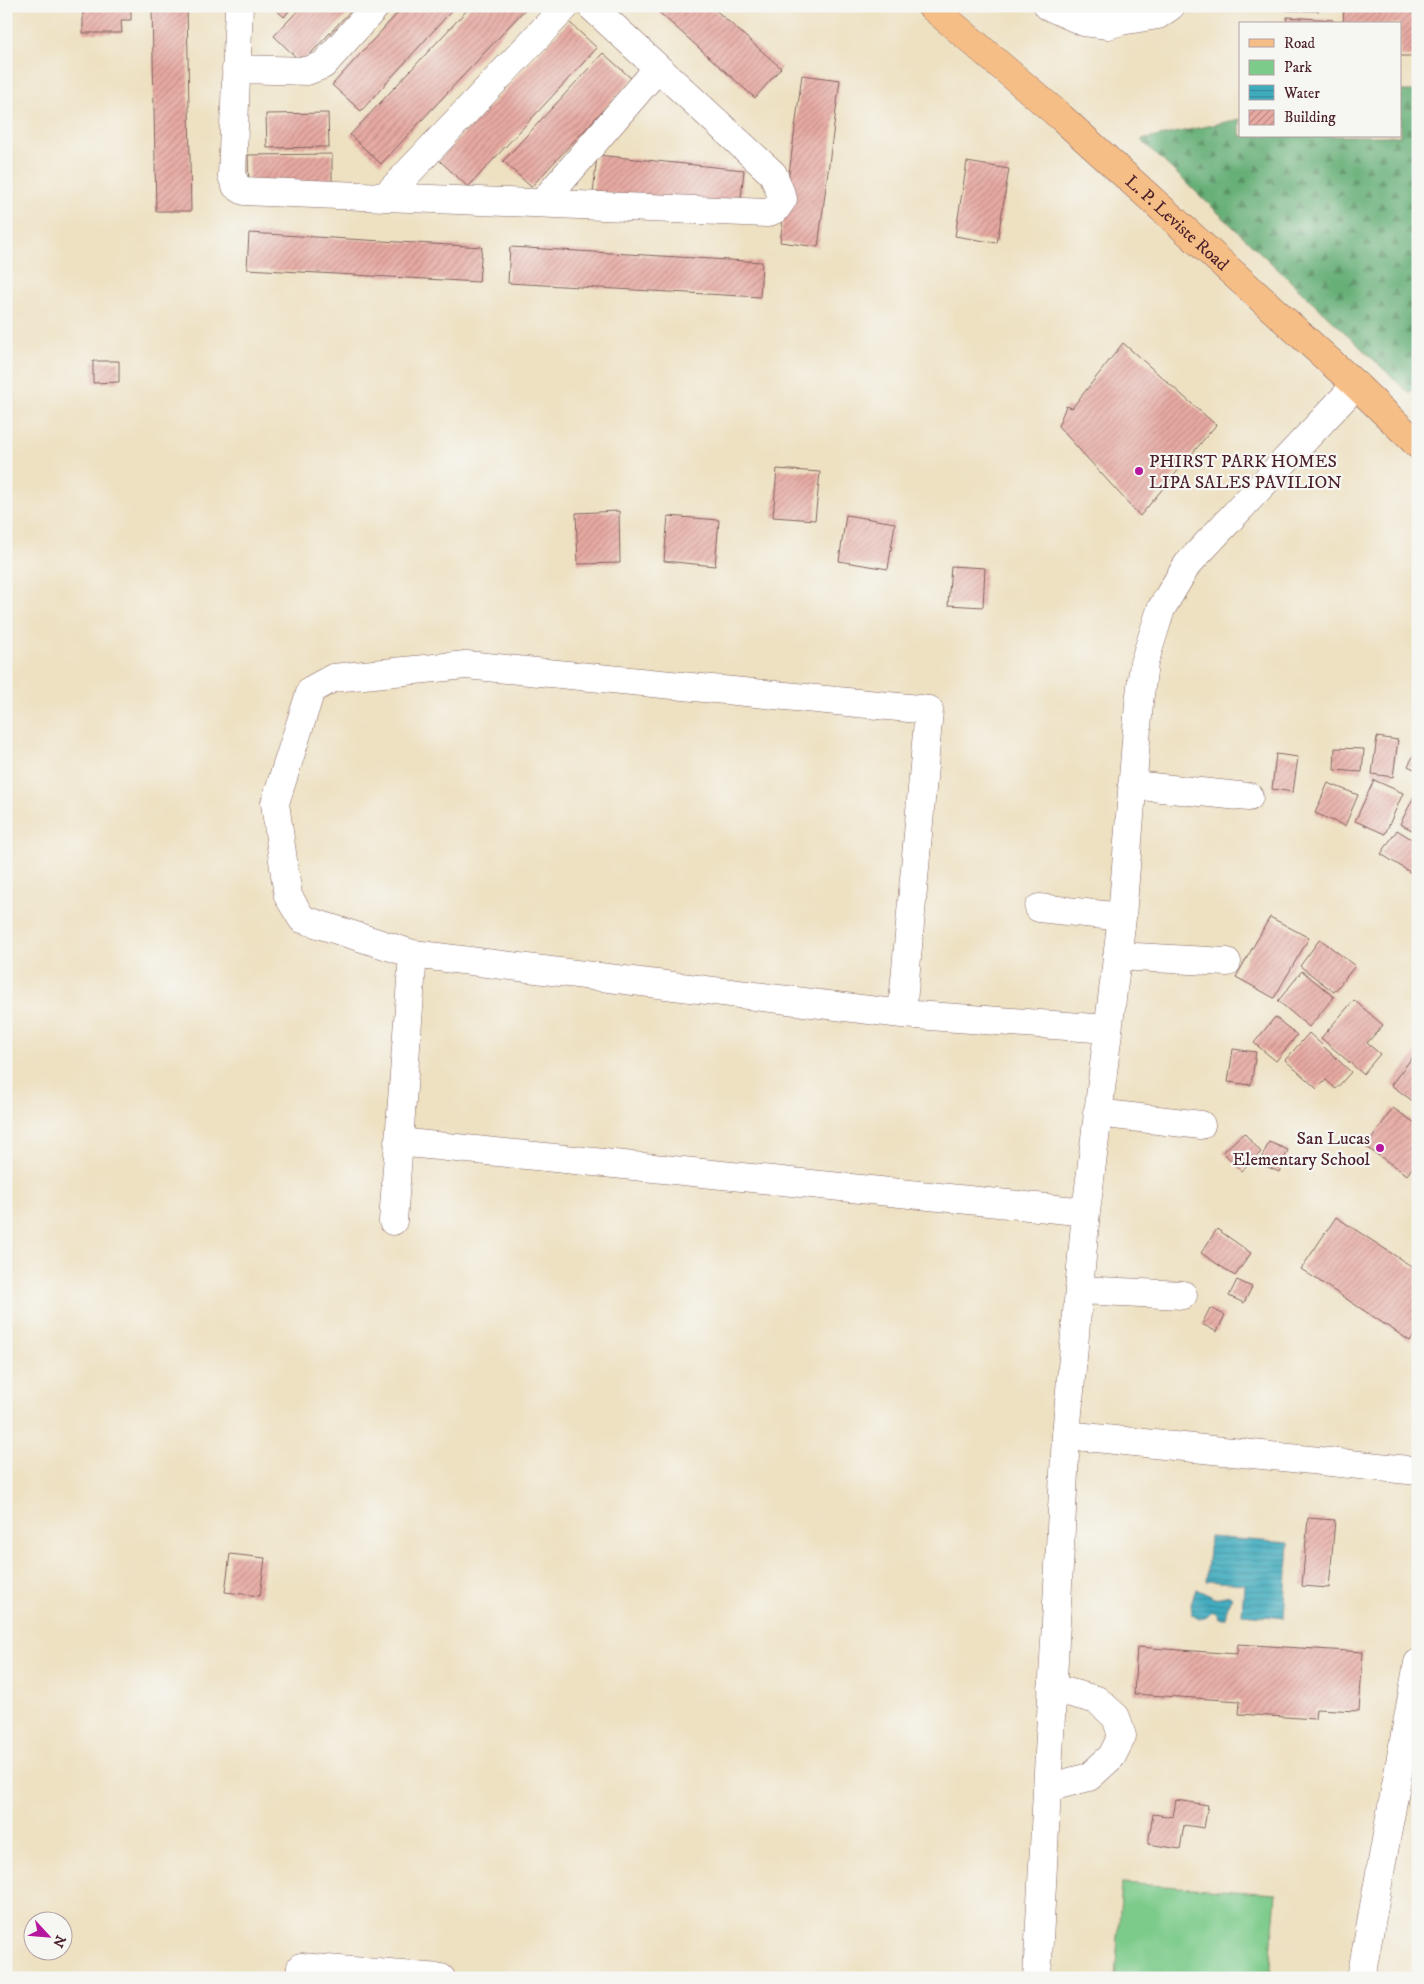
<svg xmlns="http://www.w3.org/2000/svg" width="1424" height="1984" font-family="'IM FELL DW Pica',serif">
	<style>
		.green { fill: #7dcb8b; stroke: #64755b }
		.forest { fill: url(#forest-firs); stroke: #586751 }
		.water { fill: url(#water-rules); stroke: #446674 }
		.building { fill: url(#building-hatch) }
		.lines { fill: none; stroke-linecap: round; stroke-linejoin: round }
		.minor-casing { stroke: #836360; stroke-width: 29 }
		.major-casing { stroke: #836360; stroke-width: 29 }
		.minor { stroke: #fff; stroke-width: 28 }
		.major { stroke: #f6be87; stroke-width: 28 }
		.poi-dot { fill: #b5179e; stroke: #f6f6f2; stroke-width: 2 }
		.labels { text-anchor: middle; stroke-width: 4.5; stroke-linejoin: round; paint-order: stroke }
		.street-label { font-size: 18px; fill: #4a1f2b; stroke: #f6f6f2 }
		.poi-label { font-size: 18px; fill: #4a1f2b; stroke: #f6f6f2; text-anchor: start }
	</style>
	<defs>
		<pattern id="forest-firs" width="22" height="20" patternUnits="userSpaceOnUse" patternTransform="scale(1.25)"><rect width="22" height="20" fill="#66af77"/><path d="M5 1l3.5 6h-7zM16 11l3.5 6h-7z" fill="#568e62"/></pattern>
		<pattern id="water-rules" width="6" height="5" patternUnits="userSpaceOnUse" patternTransform="scale(1.25)"><rect width="6" height="5" fill="#3facbe"/><path d="M0 2.5h6" fill="none" stroke="#378b9b"/></pattern>
		<pattern id="building-hatch" width="6" height="6" patternUnits="userSpaceOnUse" patternTransform="scale(1.25)"><rect width="6" height="6" fill="#e7aaa2"/><path d="M-1 1l2-2M0 6l6-6M5 7l2-2" fill="none" stroke="#bd8a84"/></pattern>
	</defs>
	<rect width="100%" height="100%" fill="#f6f6f2"/>
	<filter id="ink" filterUnits="userSpaceOnUse"><feTurbulence type="fractalNoise" baseFrequency=".02" numOctaves="2"/><feDisplacementMap in="SourceGraphic" scale="10" xChannelSelector="R" yChannelSelector="G"/><feConvolveMatrix kernelMatrix="1 2 1 2 8 2 1 2 1" color-interpolation-filters="sRGB"/></filter>
	<filter id="wash" filterUnits="userSpaceOnUse"><feTurbulence type="fractalNoise" baseFrequency=".0096" numOctaves="4" result="noise"/><feDisplacementMap in="SourceGraphic" scale="20" xChannelSelector="R" yChannelSelector="G"/><feGaussianBlur stdDeviation="1.12" result="paint"/><feColorMatrix in="noise" values="0 0 0 0 0 0 0 0 0 0 0 0 0 0 0 0 0 1.4 0 .05"/><feComposite in="paint" operator="in"/></filter>
	<g filter="url(#wash)">
		<rect width="100%" height="100%" fill="#eee1c2"/>
		<path class="green" d="M 1122,1883 L 1276,1894 L 1269,1978 L 1115,1978 Z"/>
		<path class="forest" d="M 1400,91 L 1418,91 L 1418,385 L 1409,393 L 1141,140 L 1240,119 L 1240,136 L 1400,136 Z"/>
		<path class="water" d="M 1210,1537 L 1289,1543 L 1284,1618 L 1242,1614 L 1244,1584 L 1206,1581 Z
			M 1196,1589 L 1215,1598 L 1230,1595 L 1232,1597 L 1226,1608 L 1226,1618 L 1219,1618 L 1216,1613 L 1212,1611 L 1205,1618 L 1199,1619 L 1192,1615 L 1191,1603 Z"/>
		<g id="blocks">
			<path class="building" d="M 83,6 L 131,6 L 131,20 L 121,20 L 122,33 L 83,33 Z
				M 152,6 L 187,6 L 191,211 L 156,211 Z
				M 272,6 L 293,6 L 284,17 Z
				M 302,6 L 355,6 L 302,63 L 274,36 Z
				M 404,6 L 456,6 L 361,111 L 332,85 Z
				M 471,6 L 528,6 L 381,164 L 350,135 Z
				M 652,6 L 711,6 L 781,68 L 755,98 Z
				M 1283,6 L 1319,6 L 1319,11 L 1283,10 Z
				M 1344,6 L 1418,6 L 1418,56 L 1400,56 L 1400,24 L 1343,24 Z
				M 1287,17 L 1333,20 L 1333,24 L 1286,24 Z
				M 569,22 L 597,48 L 468,187 L 439,160 Z
				M 603,53 L 632,79 L 531,187 L 503,161 Z
				M 802,75 L 840,80 L 818,247 L 780,242 Z
				M 328,113 L 329,147 L 267,148 L 266,114 Z
				M 332,154 L 332,188 L 249,189 L 248,155 Z
				M 597,155 L 744,170 L 740,208 L 593,194 Z
				M 967,162 L 1009,169 L 997,243 L 955,236 Z
				M 249,233 L 482,247 L 479,282 L 247,269 Z
				M 510,247 L 762,262 L 760,297 L 508,283 Z
				M 1123,343 L 1216,425 L 1140,516 L 1058,426 L 1066,406 L 1072,408 Z
				M 93,361 L 119,361 L 119,382 L 93,383 Z
				M 777,469 L 820,472 L 815,520 L 773,517 Z
				M 619,511 L 620,563 L 578,564 L 576,513 Z
				M 846,515 L 895,523 L 888,569 L 839,561 Z
				M 668,516 L 719,520 L 715,566 L 664,561 Z
				M 951,566 L 985,568 L 983,607 L 948,605 Z
				M 1377,737 L 1398,740 L 1393,777 L 1372,774 Z
				M 1418,747 L 1418,771 L 1408,766 Z
				M 1335,748 L 1364,749 L 1362,772 L 1334,770 Z
				M 1276,754 L 1298,757 L 1293,792 L 1272,789 Z
				M 1374,780 L 1403,793 L 1385,834 L 1355,821 Z
				M 1328,783 L 1358,795 L 1345,826 L 1315,813 Z
				M 1418,789 L 1418,833 L 1400,824 Z
				M 1397,830 L 1418,843 L 1418,877 L 1381,854 Z
				M 1270,917 L 1309,938 L 1274,998 L 1236,977 Z
				M 1320,939 L 1355,966 L 1334,992 L 1300,966 Z
				M 1302,971 L 1334,997 L 1309,1027 L 1278,1001 Z
				M 1354,1000 L 1383,1025 L 1367,1043 L 1380,1054 L 1363,1074 L 1321,1038 Z
				M 1275,1017 L 1297,1035 L 1276,1061 L 1254,1043 Z
				M 1309,1033 L 1351,1072 L 1336,1089 L 1326,1080 L 1317,1089 L 1285,1060 Z
				M 1233,1049 L 1256,1052 L 1251,1085 L 1228,1082 Z
				M 1418,1050 L 1418,1105 L 1391,1085 Z
				M 1393,1108 L 1418,1125 L 1418,1160 L 1407,1175 L 1366,1147 Z
				M 1244,1133 L 1261,1152 L 1241,1171 L 1223,1152 Z
				M 1269,1142 L 1288,1150 L 1279,1172 L 1259,1163 Z
				M 1336,1217 L 1414,1268 L 1418,1264 L 1418,1330 L 1410,1341 L 1301,1269 Z
				M 1217,1229 L 1251,1253 L 1235,1276 L 1201,1253 Z
				M 1237,1280 L 1252,1287 L 1244,1303 L 1229,1296 Z
				M 1210,1308 L 1225,1315 L 1217,1332 L 1202,1324 Z
				M 1308,1518 L 1335,1520 L 1329,1588 L 1302,1586 Z
				M 230,1554 L 265,1558 L 260,1596 L 225,1592 Z
				M 1238,1644 L 1363,1652 L 1359,1711 L 1316,1709 L 1315,1719 L 1239,1714 L 1240,1701 L 1134,1694 L 1137,1647 L 1237,1654 Z
				M 1176,1800 L 1208,1805 L 1204,1828 L 1184,1825 L 1180,1849 L 1148,1844 L 1153,1814 L 1173,1817 Z"/>
		</g>
	</g>
	<g filter="url(#ink)">
		<use href="#blocks" fill-opacity="0" stroke="#836360" stroke-width="1"/>
		<g class="lines">
			<g class="minor-casing">
				<path id="minor" d="M 239,6 L 232,176 L 236,186 L 244,191 L 767,213 L 776,209 L 783,199 L 773,174 L 591,6
					M 1048,6 L 1084,22 L 1108,25 L 1121,21 L 1158,15 L 1171,6
					M 236,69 L 307,71 L 323,65 L 376,6
					M 385,197 L 566,6
					M 542,203 L 658,68
					M 1132,785 L 1249,797
					M 1039,908 L 1122,917
					M 1117,956 L 1227,962
					M 902,1014 L 929,710 L 466,665 L 333,678 L 311,690 L 275,803 L 288,896 L 302,919 L 413,954 L 902,1014 L 1108,1029
					M 1097,1113 L 1201,1125
					M 398,1142 L 1086,1212
					M 393,1221 L 413,954
					M 1079,1290 L 1183,1295
					M 1066,1435 L 1418,1471
					M 1047,1788 L 1089,1777 L 1112,1756 L 1122,1736 L 1116,1717 L 1097,1700 L 1052,1688
					M 300,1978 L 301,1967 L 441,1978
					M 1037,1978 L 1066,1435 L 1086,1212 L 1122,917 L 1139,703 L 1144,663 L 1161,609 L 1187,565 L 1356,385
					M 1361,1978 L 1418,1663"/>
			</g>
			<g class="major-casing">
				<g id="major">
					<path id="s1" d="M 931,6 L 1062,118 L 1356,385 L 1418,445"/>
				</g>
			</g>
			<use href="#minor" class="minor"/>
			<use href="#major" class="major"/>
		</g>
	</g>
	<g class="poi-dot">
		<circle cx="1139" cy="471" r="5"/>
		<circle cx="1380" cy="1148" r="5"/>
	</g>
	<g class="labels">
		<g class="street-label">
			<text dy="6" stroke="none"><textPath href="#s1" startOffset="328">L. P. Leviste Road</textPath></text>
		</g>
		<g class="poi-label">
			<text x="1149" y="467">PHIRST PARK HOMES<tspan x="1149" dy="21">LIPA SALES PAVILION</tspan></text>
			<text x="1370" y="1144" text-anchor="end">San Lucas<tspan x="1370" dy="21">Elementary School</tspan></text>
		</g>
	</g>
	<rect width="1424" height="1984" fill="none" stroke="#f6f6f2" stroke-width="25"/>
	<rect x="1239" y="22" width="162" height="115" fill="#f6f6f2" stroke="#b1a0a2"/>
	<rect x="1249" y="39" width="25" height="8" fill="#f6be87" stroke="#b1a0a2"/>
	<text x="1284" y="48" font-size="15" fill="#4a1f2b">Road</text>
	<rect x="1249" y="60" width="25" height="15" fill="#7dcb8b" stroke="#b1a0a2"/>
	<text x="1284" y="72" font-size="15" fill="#4a1f2b">Park</text>
	<rect x="1249" y="85" width="25" height="15" fill="url(#water-rules)" stroke="#b1a0a2"/>
	<text x="1284" y="98" font-size="15" fill="#4a1f2b">Water</text>
	<rect x="1249" y="110" width="25" height="15" fill="url(#building-hatch)" stroke="#b1a0a2"/>
	<text x="1284" y="122" font-size="15" fill="#4a1f2b">Building</text>
	<g transform="translate(48 1936) rotate(116)"><circle r="24" fill="#f6f6f2" stroke="#b1a0a2"/>
	<path d="M0-4L9 19L0 12L-9 19Z" fill="#b5179e"/>
	<text y="-8" font-size="14" font-weight="bold" text-anchor="middle" fill="#4a1f2b">N</text>
	</g>
</svg>
